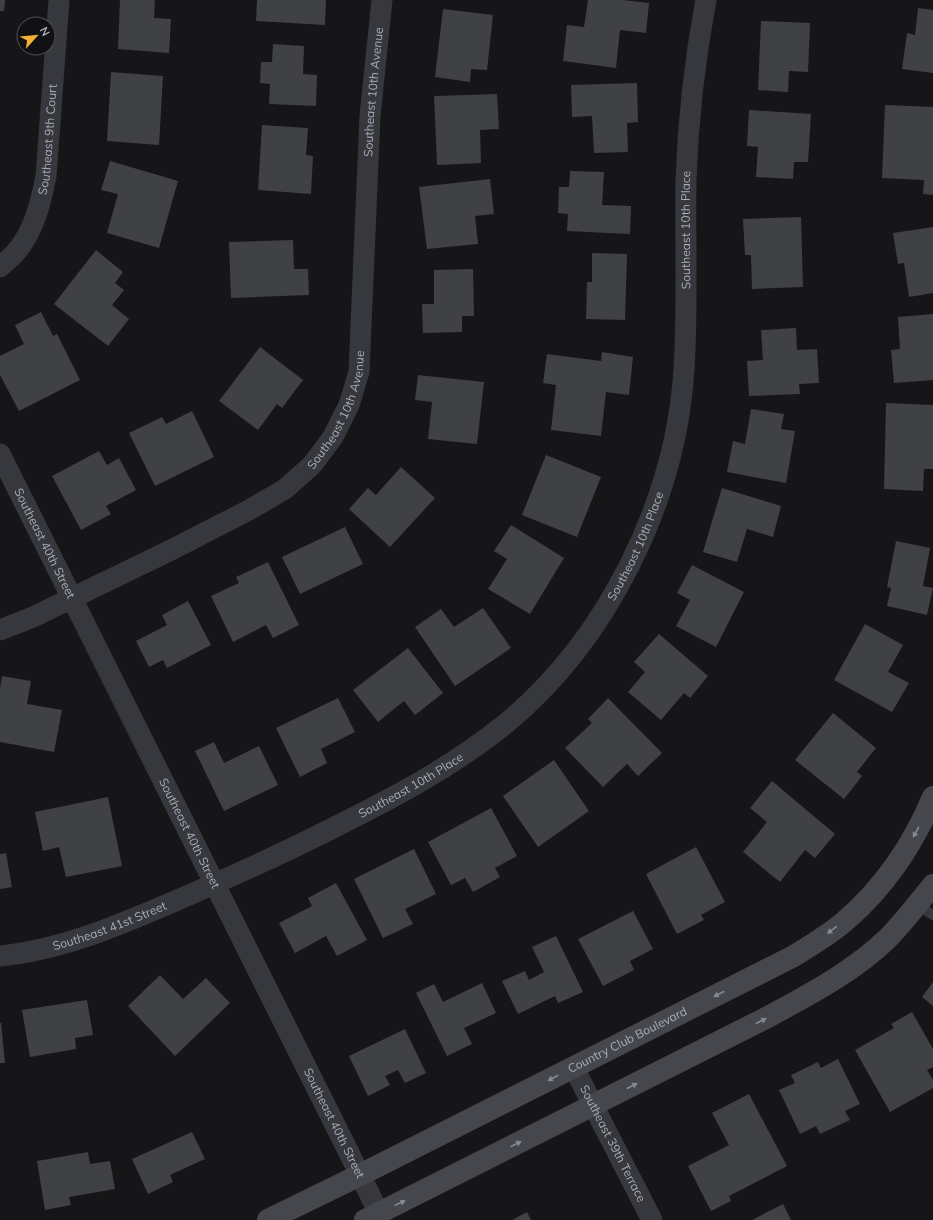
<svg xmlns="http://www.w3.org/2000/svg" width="933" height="1220" font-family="Mulish,sans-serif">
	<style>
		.building { fill: #404145 }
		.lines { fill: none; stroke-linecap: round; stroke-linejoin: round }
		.service { stroke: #37383d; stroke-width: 10 }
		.minor { stroke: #37383d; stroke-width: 21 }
		.secondary { stroke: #45474d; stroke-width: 22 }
		.oneway { fill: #858993 }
		.labels { text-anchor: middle; stroke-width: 3; stroke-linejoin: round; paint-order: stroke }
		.street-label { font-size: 12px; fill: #a8adb8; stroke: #111113 }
	</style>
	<rect width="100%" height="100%" fill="#161618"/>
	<path class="building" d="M 0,0 L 5,0 L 4,11 L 0,11 Z
		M 120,0 L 155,0 L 154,18 L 171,19 L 169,53 L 118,49 Z
		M 257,0 L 326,0 L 325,25 L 256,21 Z
		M 588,0 L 623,0 L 649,3 L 646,33 L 620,30 L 616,68 L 563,61 L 567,25 L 584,27 Z
		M 918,8 L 933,10 L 933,73 L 902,69 L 907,33 L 915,35 Z
		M 443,9 L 493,15 L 487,70 L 471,69 L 470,82 L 435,77 Z
		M 761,21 L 810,23 L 808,72 L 789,71 L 788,92 L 758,90 Z
		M 273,44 L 304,46 L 303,74 L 317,75 L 316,106 L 269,104 L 270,84 L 260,83 L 261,62 L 272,62 Z
		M 111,72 L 163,76 L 159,145 L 107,141 Z
		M 637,83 L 638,122 L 627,123 L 628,152 L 594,153 L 592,116 L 572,117 L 571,85 Z
		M 497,94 L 499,129 L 480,130 L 481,163 L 437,165 L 434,96 Z
		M 885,105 L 933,107 L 933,195 L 923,194 L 924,180 L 882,178 Z
		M 749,110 L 811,114 L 808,162 L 794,162 L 793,179 L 756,177 L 758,147 L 747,146 Z
		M 262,125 L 308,128 L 306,155 L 313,156 L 311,194 L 258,190 Z
		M 110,161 L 178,181 L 159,248 L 107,233 L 118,194 L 101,190 Z
		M 570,171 L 604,172 L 602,205 L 631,206 L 630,234 L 567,231 L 568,214 L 558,213 L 559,187 L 569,187 Z
		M 490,179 L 494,214 L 475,216 L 478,244 L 427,249 L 419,187 Z
		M 801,217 L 803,287 L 752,289 L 751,255 L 745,255 L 743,219 Z
		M 933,227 L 933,293 L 909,297 L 904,263 L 898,264 L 893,233 Z
		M 293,240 L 294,269 L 308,269 L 309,295 L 231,298 L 229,242 Z
		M 96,250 L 123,272 L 115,283 L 124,290 L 112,305 L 129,319 L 108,346 L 54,304 Z
		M 592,253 L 627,254 L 625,320 L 586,319 L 587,282 L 592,282 Z
		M 473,269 L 474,316 L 462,316 L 462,332 L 423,333 L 422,304 L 434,304 L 434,270 Z
		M 41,312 L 53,336 L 57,334 L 80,380 L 19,411 L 0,375 L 0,356 L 24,344 L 15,325 Z
		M 933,314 L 933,380 L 894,383 L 891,350 L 900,349 L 898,317 Z
		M 796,328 L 797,350 L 817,349 L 819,383 L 799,384 L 800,394 L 749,396 L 747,361 L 763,360 L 761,330 Z
		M 260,347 L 303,380 L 282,408 L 277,404 L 258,430 L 219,401 Z
		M 602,352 L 633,357 L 629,395 L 606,392 L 601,436 L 551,430 L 556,385 L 543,383 L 547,354 L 601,361 Z
		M 418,375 L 484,382 L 477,444 L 428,439 L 432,402 L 415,400 Z
		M 886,403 L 933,405 L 933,469 L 924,469 L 923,491 L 884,489 Z
		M 751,409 L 784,414 L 781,429 L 795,431 L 786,483 L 727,472 L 733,441 L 745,444 Z
		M 192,411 L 214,457 L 155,486 L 129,433 L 162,417 L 166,424 Z
		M 99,451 L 107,465 L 119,458 L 136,490 L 106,506 L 111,514 L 81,530 L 52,476 Z
		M 546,455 L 601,477 L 577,537 L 522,515 Z
		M 401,467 L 435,498 L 390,547 L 349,509 L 368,488 L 376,495 Z
		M 722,488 L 781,506 L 773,537 L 747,529 L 737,562 L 703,552 Z
		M 511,525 L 564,558 L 530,614 L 488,589 L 507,559 L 494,551 Z
		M 345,527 L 363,564 L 300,594 L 282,557 Z
		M 896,541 L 930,548 L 923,586 L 933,588 L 927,615 L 887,606 L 891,588 L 887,587 Z
		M 268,562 L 299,625 L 273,638 L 266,625 L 233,642 L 211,596 L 239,583 L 236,577 Z
		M 692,565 L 744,592 L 716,647 L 676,626 L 690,600 L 677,593 Z
		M 188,601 L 211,645 L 167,668 L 163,660 L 149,667 L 136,641 L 167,625 L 162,615 Z
		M 483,608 L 511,648 L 455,686 L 415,627 L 441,609 L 454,627 Z
		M 865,624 L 903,645 L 888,672 L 909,683 L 892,712 L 834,680 Z
		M 659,634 L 708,676 L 690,698 L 684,693 L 661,720 L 628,692 L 645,672 L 634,662 Z
		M 408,648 L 443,693 L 415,715 L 404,701 L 378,722 L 353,690 Z
		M 2,676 L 31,681 L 27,704 L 62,710 L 54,752 L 0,742 L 0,688 Z
		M 338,698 L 355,732 L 321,749 L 327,763 L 300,777 L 276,728 Z
		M 608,698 L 662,753 L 638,776 L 627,764 L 603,787 L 565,748 L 592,723 L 588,719 Z
		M 833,713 L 876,748 L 857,772 L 862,776 L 844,799 L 795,760 Z
		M 214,742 L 224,763 L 259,746 L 278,785 L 224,811 L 195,751 Z
		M 554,760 L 589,811 L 538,847 L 503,796 Z
		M 772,781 L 835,834 L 815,858 L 805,850 L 780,882 L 743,852 L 767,822 L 750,808 Z
		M 108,797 L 122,866 L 66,877 L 59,847 L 43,851 L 35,812 Z
		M 491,808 L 517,856 L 495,868 L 500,877 L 473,892 L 465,878 L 451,885 L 428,842 Z
		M 696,847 L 725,902 L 701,915 L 704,920 L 677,934 L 646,874 Z
		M 414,849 L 436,894 L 405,909 L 413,924 L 383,938 L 354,879 Z
		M 6,853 L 12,887 L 0,889 L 0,854 Z
		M 336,883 L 367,940 L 337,956 L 326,936 L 295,953 L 279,923 L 312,906 L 308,898 Z
		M 633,911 L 653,949 L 630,961 L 634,970 L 603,986 L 578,939 Z
		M 556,936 L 583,992 L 558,1003 L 555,996 L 518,1014 L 502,981 L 525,971 L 529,980 L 544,972 L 532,947 Z
		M 160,975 L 183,999 L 206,978 L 230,1003 L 175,1056 L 128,1006 Z
		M 933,982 L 933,1006 L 922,997 Z
		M 482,983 L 496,1013 L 464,1028 L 472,1044 L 447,1056 L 416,993 L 434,984 L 443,1002 Z
		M 87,1000 L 93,1035 L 75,1038 L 76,1049 L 30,1057 L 22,1010 Z
		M 912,1012 L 933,1049 L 933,1067 L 927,1070 L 933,1080 L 933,1088 L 890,1112 L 855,1050 L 894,1028 L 891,1024 Z
		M 0,1023 L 1,1023 L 5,1063 L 0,1063 Z
		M 405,1029 L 426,1073 L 405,1083 L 398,1070 L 385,1076 L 390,1085 L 368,1096 L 349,1056 Z
		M 838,1059 L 860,1104 L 845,1111 L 850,1120 L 820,1134 L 816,1126 L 800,1134 L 779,1090 L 795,1083 L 791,1075 L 818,1062 L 821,1068 Z
		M 749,1094 L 787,1166 L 729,1196 L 731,1201 L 711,1211 L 688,1166 L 729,1145 L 712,1113 Z
		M 192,1132 L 205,1159 L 170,1175 L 173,1182 L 148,1194 L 132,1159 Z
		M 88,1152 L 90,1164 L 110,1161 L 115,1189 L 69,1197 L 71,1205 L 45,1210 L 37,1161 Z
		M 783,1204 L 791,1220 L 752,1220 Z
		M 527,1212 L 531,1220 L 512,1220 Z"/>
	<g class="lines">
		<path class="service" d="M 917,905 L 933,915"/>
		<g class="minor">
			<path id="s1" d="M 0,267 C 5,262 12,257 16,252 C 34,231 41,202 46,176 L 59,0"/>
			<path id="s2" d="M 0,454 L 379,1213"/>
			<path id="s3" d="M 0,630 L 33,617 L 171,550 L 249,510 L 285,489 L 312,465 L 333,437 L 349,405 L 359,372 L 370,116 L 382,0"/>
			<path id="s4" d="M 0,956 C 61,950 117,926 173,902 C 224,880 275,857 325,832 C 389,800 448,770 504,725 C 607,641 676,501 684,369 C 688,306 685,243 686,180 C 688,121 695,58 706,0"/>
			<path id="s5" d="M 574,1068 L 652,1220"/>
		</g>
		<g class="secondary">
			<path id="s6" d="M 268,1220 L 360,1175 L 792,957 C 810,946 829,935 845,921 C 884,888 914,843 933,797"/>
			<path d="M 365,1220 L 766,1018 C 808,995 853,972 887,939 C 904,922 918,903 933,885"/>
		</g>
	</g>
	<defs><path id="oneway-solid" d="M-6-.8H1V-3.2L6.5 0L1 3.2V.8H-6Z"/></defs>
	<g class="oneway">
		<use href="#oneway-solid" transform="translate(916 832) rotate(119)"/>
		<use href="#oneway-solid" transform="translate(832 930) rotate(144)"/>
		<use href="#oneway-solid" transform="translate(719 994) rotate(153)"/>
		<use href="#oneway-solid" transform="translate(761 1021) rotate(-27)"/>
		<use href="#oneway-solid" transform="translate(553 1078) rotate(153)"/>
		<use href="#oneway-solid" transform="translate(632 1086) rotate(-27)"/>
		<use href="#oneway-solid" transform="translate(516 1144) rotate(-27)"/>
		<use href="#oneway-solid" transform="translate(400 1203) rotate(-26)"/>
	</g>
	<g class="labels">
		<g class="street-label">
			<text dy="4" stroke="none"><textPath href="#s3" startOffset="740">Southeast 10th Avenue</textPath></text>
			<text dy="4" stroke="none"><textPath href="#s1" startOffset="141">Southeast 9th Court</textPath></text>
			<text dy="4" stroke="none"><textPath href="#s4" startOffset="1107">Southeast 10th Place</textPath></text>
			<text dy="4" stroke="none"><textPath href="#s3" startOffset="416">Southeast 10th Avenue</textPath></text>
			<text dy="4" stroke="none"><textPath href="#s2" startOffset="100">Southeast 40th Street</textPath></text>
			<text dy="4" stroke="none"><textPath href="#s4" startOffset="783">Southeast 10th Place</textPath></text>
			<text dy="4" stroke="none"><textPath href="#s4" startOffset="447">Southeast 10th Place</textPath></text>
			<text dy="4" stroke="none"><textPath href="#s2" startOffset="424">Southeast 40th Street</textPath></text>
			<text dy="4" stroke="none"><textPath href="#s4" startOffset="114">Southeast 41st Street</textPath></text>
			<text dy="4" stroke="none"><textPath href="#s6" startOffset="402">Country Club Boulevard</textPath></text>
			<text dy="4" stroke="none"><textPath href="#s2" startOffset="748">Southeast 40th Street</textPath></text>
			<text dy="4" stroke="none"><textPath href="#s5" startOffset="85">Southeast 39th Terrace</textPath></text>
		</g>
	</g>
	<g transform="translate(36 36) rotate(63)"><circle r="19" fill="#111113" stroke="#4d4f55"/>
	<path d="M0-3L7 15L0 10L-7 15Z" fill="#f2b134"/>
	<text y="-6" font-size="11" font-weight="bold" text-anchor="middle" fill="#a8adb8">N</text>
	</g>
</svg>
